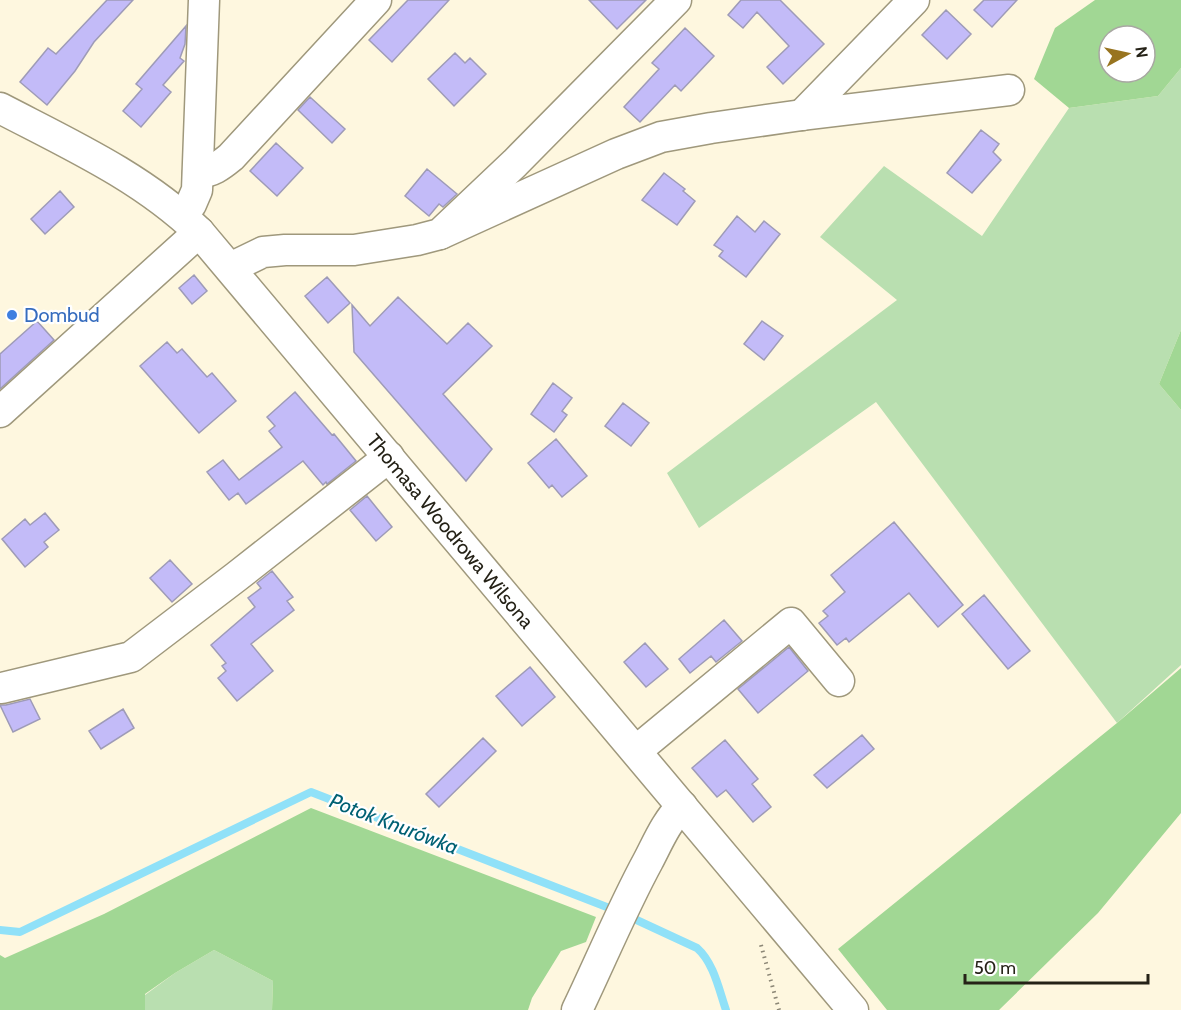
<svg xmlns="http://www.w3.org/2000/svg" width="1181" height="1010" font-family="Cabin,sans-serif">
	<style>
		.green { fill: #b9dfb0 }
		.forest { fill: #a1d794; fill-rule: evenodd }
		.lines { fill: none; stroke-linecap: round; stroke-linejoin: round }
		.stream { stroke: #90e1f8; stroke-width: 8 }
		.building { fill: #c3bbf8; stroke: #9e9bb7; stroke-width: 1.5 }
		.minor-casing { stroke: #9f987c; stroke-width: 33 }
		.path { stroke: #8c8776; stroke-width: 4; stroke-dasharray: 1.5 4.5; stroke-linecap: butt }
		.minor { stroke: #fff; stroke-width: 30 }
		.shop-dot { fill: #3f7fe0; stroke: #fff; stroke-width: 2 }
		.labels { text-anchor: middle; stroke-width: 4.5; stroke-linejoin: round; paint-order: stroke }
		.shop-label { font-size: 20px; fill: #366cbe; stroke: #fff; text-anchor: start }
		.street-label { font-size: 20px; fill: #252217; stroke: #fff }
		.water-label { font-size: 21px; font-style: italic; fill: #006174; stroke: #fff }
	</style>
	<rect width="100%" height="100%" fill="#fef7df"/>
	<!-- green -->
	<path class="green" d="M1181,68v262l-22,54 22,26v255l-64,58 -241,-321 -177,126 -32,-55 230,-173 -77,-63 64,-71 98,70 87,-128 89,-12z
		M214,950l59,31 -1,29h-127v-15l30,-22z"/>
	<!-- forest -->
	<path class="forest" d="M1095,0h86v68l-23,28 -89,12 -35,-29 21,-51zM1109,36h36v36h-36z
		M1181,330v80l-22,-26z
		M1181,668v145l-83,100 -99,97h-112l-49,-61 279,-226z
		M311,808l285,109 -10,25 -25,9 -29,47 -4,12h-256l1,-29 -59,-31 -39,23 -30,21v16h-145v-55l5,3 99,-44z"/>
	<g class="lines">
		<!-- stream -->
		<path class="stream" d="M628,916l69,32c17,15 22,42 29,62
			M0,930l20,2 291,-140 306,119"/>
	</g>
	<!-- building -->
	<path class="building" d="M107,0h26l-39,42 -19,29 -28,34 -27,-23 28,-34 8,6z
		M408,0h41l-57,62 -23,-22z
		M589,0h57l-29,29z
		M741,0h39l44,44 -41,40 -16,-17 22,-21 -32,-34 -14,16 -15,-13z
		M984,0h33l-25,27 -18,-17z
		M946,10l25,24 -24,25 -25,-24z
		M186,26l-1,18 -5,14 4,3 -21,24 8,7 -30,35 -18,-16 19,-22 -6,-5z
		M685,28l29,28 -33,35 -6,-6 -35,37 -16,-15 35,-38 -7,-6z
		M455,53l10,10 5,-5 16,16 -32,32 -26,-27z
		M310,97l35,32 -13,14 -34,-33z
		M981,130l18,14 -6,8 8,8 -29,33 -25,-20z
		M276,143l27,25 -26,28 -27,-25z
		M427,169l30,25 -14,13 -4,-3 -10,12 -24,-20z
		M664,173l21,16 -2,2 12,10 -18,24 -35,-25z
		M60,191l14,16 -29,27 -14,-15z
		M737,216l18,16 9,-11 16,13 -34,43 -27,-21 4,-5 -9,-6z
		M194,275l13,16 -15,13 -13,-16z
		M327,277l23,26 -22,20 -23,-27z
		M398,297l49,47 21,-21 24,23 -49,48 49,55 -26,32 -112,-129 -2,-47 18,21z
		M37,321l17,19 -54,49v-35z
		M762,321l21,15 -19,24 -20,-16z
		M167,342l10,11 5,-4 25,28 5,-4 24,28 -37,32 -59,-67z
		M553,383l19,15 -10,13 5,4 -13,17 -23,-18z
		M295,392l37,43 2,-1 22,27 -29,23 -1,-2 -3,3 -20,-24 -57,43 -8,-11 -9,7 -22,-28 16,-12 16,20 43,-33 -13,-16 6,-5 -8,-9z
		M623,403l26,20 -18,23 -26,-20z
		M556,439l31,37 -25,21 -10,-12 -3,3 -21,-25z
		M367,496l25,31 -16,14 -26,-31z
		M45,513l14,17 -15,12 4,5 -23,20 -23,-28 23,-20 5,6z
		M894,522l69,83 -25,22 -29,-34 -60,49 -3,-4 -9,7 -18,-22 9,-7 -5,-5 22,-19 -14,-17z
		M170,560l22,24 -20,18 -22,-24z
		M272,571l21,26 -6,4 7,9 -43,34 22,27 -36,30 -19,-23 8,-7 -4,-5 4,-3 -15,-18 44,-38 -7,-9 13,-10 -4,-5z
		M984,595l46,56 -22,18 -46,-55z
		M724,620l18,21 -26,21 -5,-6 -21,17 -11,-14z
		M645,643l23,26 -22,18 -22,-25z
		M789,647l19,24 -50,42 -20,-24z
		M530,667l25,30 -33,29 -26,-30z
		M30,699l10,20 -27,13 -13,-27h6z
		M123,709l11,19 -33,21 -12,-18z
		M862,735l12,14 -47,39 -13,-13z
		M483,738l13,13 -57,56 -13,-13z
		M725,740l33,39 -6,5 19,23 -18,15 -27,-32 -9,7 -25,-29z"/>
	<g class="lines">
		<!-- minor casing -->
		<g class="minor-casing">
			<g id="minor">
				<path id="s1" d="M0,108c69,36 142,69 199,124l654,778"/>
				<path d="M802,115l112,-115"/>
				<path d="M198,173c14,-1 22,-7 33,-16l145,-157"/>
				<path d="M183,216l8,-12 6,-14 7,-190"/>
				<path d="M440,234l176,-80 45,-17 50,-9 91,-13 207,-25"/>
				<path d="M230,268l33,-16 22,-2h69l63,-10 23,-6 75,-71 161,-163"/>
				<path d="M0,412l199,-180"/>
				<path d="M2,688l129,-31 105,-80 153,-120"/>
				<path d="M636,751l155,-128 48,58"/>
				<path d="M577,1010c24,-50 45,-101 71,-149 10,-19 18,-39 34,-55"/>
			</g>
		</g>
		<!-- path -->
		<path class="path" d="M761,945l18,65"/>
		<!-- minor -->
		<use href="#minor" class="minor"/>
	</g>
	<!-- markers -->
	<circle class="shop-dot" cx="12" cy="315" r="6"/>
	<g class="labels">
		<!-- shop labels -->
		<g class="shop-label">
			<text x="24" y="322">Dombud</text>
		</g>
		<!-- street labels -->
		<g class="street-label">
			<text dy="7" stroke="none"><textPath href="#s1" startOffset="626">Thomasa Woodrowa Wilsona</textPath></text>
		</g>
		<!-- water labels -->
		<g class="water-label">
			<text transform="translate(394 824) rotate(21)" y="7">Potok Knurówka</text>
		</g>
	</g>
	<!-- north arrow -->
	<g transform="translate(1127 54) rotate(82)"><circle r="28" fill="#ffffff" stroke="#a8a7a2" stroke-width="1.5"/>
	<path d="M0-4.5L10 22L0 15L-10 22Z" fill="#98741f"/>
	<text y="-9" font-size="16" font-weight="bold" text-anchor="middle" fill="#252217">N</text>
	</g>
	<!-- scale -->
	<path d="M965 974v9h183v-9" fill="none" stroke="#252217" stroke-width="3"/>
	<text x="974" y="974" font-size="18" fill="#252217" stroke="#ffffff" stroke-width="4.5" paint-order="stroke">50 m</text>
</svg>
